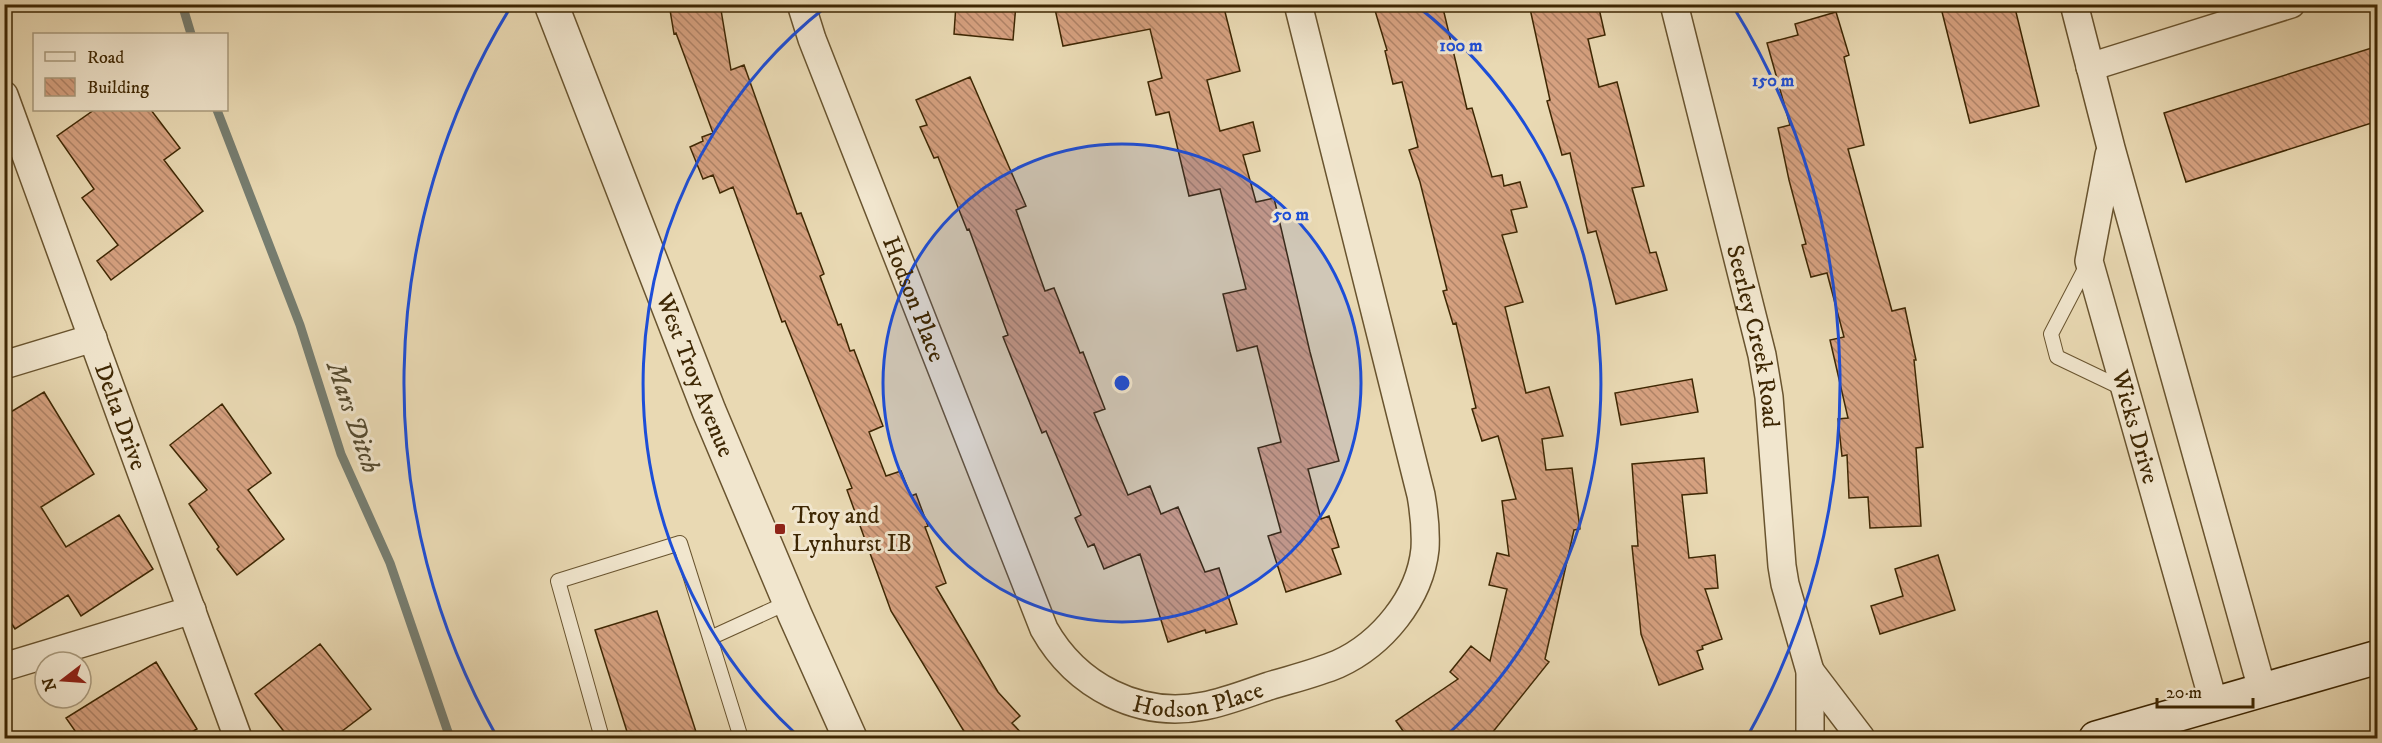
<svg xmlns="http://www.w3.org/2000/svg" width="2382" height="743" font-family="'IM FELL DW Pica',serif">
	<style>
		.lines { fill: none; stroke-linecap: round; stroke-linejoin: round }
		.stream { stroke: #767d70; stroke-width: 9 }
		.building { fill: url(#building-back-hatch); stroke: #3e2703; stroke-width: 1.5 }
		.service-casing { stroke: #69542f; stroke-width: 16 }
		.minor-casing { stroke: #69542f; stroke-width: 30 }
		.tertiary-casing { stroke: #69542f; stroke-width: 36 }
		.secondary-casing { stroke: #3e2703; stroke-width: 36 }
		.service { stroke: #f1e6ce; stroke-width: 14 }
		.minor { stroke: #f1e6ce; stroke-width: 27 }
		.tertiary { stroke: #f1e6ce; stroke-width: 33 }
		.secondary { stroke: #f1e6ce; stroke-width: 33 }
		.ring { fill: none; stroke: #1d4ed8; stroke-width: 3 }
		.poi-dot { fill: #8f2418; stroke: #f1e6ce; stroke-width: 2 }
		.labels { text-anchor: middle; stroke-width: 6; stroke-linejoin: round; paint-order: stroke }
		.street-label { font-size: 24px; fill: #3e2703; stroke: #f1e6ce }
		.poi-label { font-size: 24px; fill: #3e2703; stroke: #f1e6ce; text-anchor: start }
		.water-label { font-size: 26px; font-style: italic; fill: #564b30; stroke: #f1e6ce }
		.centre { fill: #1d4ed8; stroke: #f1e6ce; stroke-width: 3 }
		.ring-label { font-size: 18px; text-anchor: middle; font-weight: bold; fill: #1d4ed8; stroke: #f1e6ce; stroke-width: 6; stroke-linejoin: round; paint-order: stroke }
	</style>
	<defs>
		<pattern id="building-back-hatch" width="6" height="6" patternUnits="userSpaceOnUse" patternTransform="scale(1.5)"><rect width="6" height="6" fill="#d6a180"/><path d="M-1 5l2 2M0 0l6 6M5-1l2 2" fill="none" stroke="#af8367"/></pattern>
	</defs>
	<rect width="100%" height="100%" fill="#e9d9b3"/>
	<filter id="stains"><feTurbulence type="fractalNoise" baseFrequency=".00333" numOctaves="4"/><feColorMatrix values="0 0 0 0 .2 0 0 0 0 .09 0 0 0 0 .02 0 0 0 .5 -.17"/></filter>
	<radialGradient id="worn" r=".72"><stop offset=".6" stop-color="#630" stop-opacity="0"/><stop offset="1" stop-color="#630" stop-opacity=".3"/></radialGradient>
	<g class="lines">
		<!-- stream -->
		<path class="stream" d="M182,4l9,30
			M217,110l83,215 41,129 49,109 60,175"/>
	</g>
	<!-- building -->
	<path class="building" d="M669,4h51l11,66 13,-5 53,149 4,-1 23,61 -4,2 18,49 3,-1 9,27 4,-1 29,76 -14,6 17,44 15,-5 10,25 5,-2 12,32 -3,1 21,56 -10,4 62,105 22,24 -8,7 14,15h-58l-77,-127 -44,-121 5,-2 -67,-167 -3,1 -49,-135 -13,6 -7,-18 -10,4 -13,-32 13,-6 -1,-4 11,-4 -37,-100 -2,1z
		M956,4h60l-3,36 -59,-6z
		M1054,4h169l17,67 -33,9 13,51 33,-9 7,29 -17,4 13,47 18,-4 36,154 29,109 -31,8 13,50 8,-3 10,31 -7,2 9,25 -55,18 -18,-56 13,-4 -23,-84 23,-6 -24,-96 -20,5 -14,-57 23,-5 -26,-100 -31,7 -20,-84 -13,3 -8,-33 14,-4 -12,-49 -87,17z
		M1373,4h69l25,105 5,-1 20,69 10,-2 2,11 16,-4 7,25 -16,3 6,22 -15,3 21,67 -18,5 21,86 23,-6 14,49 -21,3 4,31 26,-2 8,61 -6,1 -29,129 4,3 -61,76h-80l-12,-17 62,-42 -8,-7 21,-26 19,15 17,-72 -18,-4 8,-32 12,3 -7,-55 14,-2 -18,-63 -16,5 -10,-32 4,-1 -20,-85 -3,1 -10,-33 4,-1 -27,-108 -11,-32 9,-3 -16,-65 -9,2 -8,-33 2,-1z
		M1529,4h69l7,31 -17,4 11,48 18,-5 27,104 -12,2 18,65 6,-1 11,38 -51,14 -20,-73 -8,2 -18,-80 -8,2 -15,-54 3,-1z
		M1940,4h74l25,102 -69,17z
		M1836,12l13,43 -5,2 20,88 -16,4 44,162 13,-3 11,52h-2l9,87 -7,1 5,78 -51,2 -2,-31 -19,1 -2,-43 -5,1 -4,-37 10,-1 -18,-78 14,-3 -17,-64 -16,4 -9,-32 4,-1 -17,-64 -11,-52 12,-3 -23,-82 31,-8 -3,-11z
		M2378,46v75l-192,61 -22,-69z
		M970,77l56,129 -10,4 29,81 9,-3 26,65 3,-1 22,57 -11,4 34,82 22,-9 11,28 17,-7 27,65 14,-4 18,56 -31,9 -1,-3 -37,12 -28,-88 -36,15 -10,-25 -6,3 -13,-29 6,-3 -35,-84 -4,2 -39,-96 5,-2 -39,-106 -2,1 -29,-73 -4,1 -14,-31 7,-2 -11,-25z
		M94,110h57l29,38 -16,12 39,51 -92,69 -14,-19 21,-16 -36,-47 12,-9 -37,-53z
		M1692,379l6,33 -77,13 -6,-32z
		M44,392l50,82 -53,33 25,40 53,-32 34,54 -72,47 -13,-21 -53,34 -11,-17v-196z
		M222,404l49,69 -23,17 36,49 -47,36 -20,-26 2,-2 -30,-43 18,-14 -37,-45z
		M1704,458l3,35 -25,2 7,63 26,-3 3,33 -13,1 17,50 -20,7 1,3 -6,2 6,18 -44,16 -18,-51 -9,-88h6l-6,-82z
		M1938,555l17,55 -75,24 -9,-28 32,-10 -8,-27z
		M657,611l41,127h-69l-34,-108z
		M320,644l51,65 -38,29h-44l-34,-44z
		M156,662l41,67 -16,9h-101l-14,-20z"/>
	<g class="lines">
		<!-- service casing -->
		<g class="service-casing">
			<path id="service" d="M2088,263l-37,71 6,23 67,32
				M602,738l-44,-157 122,-38 30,95
				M741,738l-31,-100 79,-36"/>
		</g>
		<!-- minor casing -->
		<g class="minor-casing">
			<g id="minor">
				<path id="s1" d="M801,4l11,35 232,590c32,57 95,90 160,77 22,-4 44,-13 65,-20 23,-7 48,-13 69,-22 44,-20 82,-66 87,-115 1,-18 -1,-37 -4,-54l-123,-491"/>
				<path id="s2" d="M1674,4l88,351 7,42 13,169 3,18 25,87v67"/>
				<path d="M2074,4l37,144 151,541"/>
				<path d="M2090,67l201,-63"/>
				<path id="s3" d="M4,95l234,643"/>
				<path id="s4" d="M2109,155l-20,106 125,443"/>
				<path d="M4,365l89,-27"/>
				<path d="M4,667l188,-57"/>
				<path d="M1810,671l51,67"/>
			</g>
		</g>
		<!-- tertiary casing -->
		<g class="tertiary-casing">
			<g id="tertiary">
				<path id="s5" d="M551,4l158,407 86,204 55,123"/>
			</g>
		</g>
		<!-- secondary casing -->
		<g class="secondary-casing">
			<path id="secondary" d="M2096,738l282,-81"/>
		</g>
		<!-- service -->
		<use href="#service" class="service"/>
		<!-- minor -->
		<use href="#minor" class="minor"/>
		<!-- tertiary -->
		<use href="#tertiary" class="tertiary"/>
		<!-- secondary -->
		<use href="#secondary" class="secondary"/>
	</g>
	<!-- distance rings -->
	<circle cx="1122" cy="383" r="239" fill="#1d4ed8" fill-opacity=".12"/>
	<g class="ring">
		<circle cx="1122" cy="383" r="239"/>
		<path d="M798 736A479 479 0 0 1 827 6M1417 6A479 479 0 0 1 1446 736"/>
		<path d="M497 737A718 718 0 0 1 510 8M1734 8A718 718 0 0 1 1747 737"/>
	</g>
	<!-- markers -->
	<rect class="poi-dot" x="774" y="523" width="12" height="12" rx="3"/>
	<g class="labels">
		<!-- street labels -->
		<g class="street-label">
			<text dy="8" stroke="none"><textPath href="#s1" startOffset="316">Hodson Place</textPath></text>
			<text dy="8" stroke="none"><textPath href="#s2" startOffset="342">Seerley Creek Road</textPath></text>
			<text dy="8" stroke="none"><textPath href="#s5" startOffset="398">West Troy Avenue</textPath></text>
			<text dy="8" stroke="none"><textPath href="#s3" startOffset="342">Delta Drive</textPath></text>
			<text dy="8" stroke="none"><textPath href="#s4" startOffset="280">Wicks Drive</textPath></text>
			<text dy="8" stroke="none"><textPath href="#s1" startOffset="855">Hodson Place</textPath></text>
		</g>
		<!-- poi labels -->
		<g class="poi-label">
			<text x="792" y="523">Troy and<tspan x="792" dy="28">Lynhurst IB</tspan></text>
		</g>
		<!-- water labels -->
		<g class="water-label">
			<text transform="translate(354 417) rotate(71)" y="9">Mars Ditch</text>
		</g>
	</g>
	<circle cx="1122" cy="383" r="9" class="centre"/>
	<g class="ring-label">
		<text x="1461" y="51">100 m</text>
		<text x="1773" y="86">150 m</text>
		<text x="1291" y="220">50 m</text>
	</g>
	<!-- margin -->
	<rect width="2382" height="743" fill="none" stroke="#e9d9b3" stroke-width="24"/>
	<rect x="6" y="6" width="2370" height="731" fill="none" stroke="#3e2703" stroke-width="3"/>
	<rect x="12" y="12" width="2358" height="719" fill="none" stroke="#3e2703" stroke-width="1.5"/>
	<!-- legend -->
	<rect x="33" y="33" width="195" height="78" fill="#f1e6ce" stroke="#a99a7d" stroke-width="1.5"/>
	<rect x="45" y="52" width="30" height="9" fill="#f1e6ce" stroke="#a99a7d" stroke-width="1.5"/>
	<text x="87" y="63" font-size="18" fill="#3e2703">Road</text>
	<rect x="45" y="78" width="30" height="18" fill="url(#building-back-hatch)" stroke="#a99a7d" stroke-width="1.5"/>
	<text x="87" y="93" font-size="18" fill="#3e2703">Building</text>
	<!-- north arrow -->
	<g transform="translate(63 680) rotate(253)"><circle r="28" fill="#f1e6ce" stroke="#a99a7d" stroke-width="1.5"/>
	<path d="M0-4.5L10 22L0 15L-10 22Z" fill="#8f2418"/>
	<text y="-9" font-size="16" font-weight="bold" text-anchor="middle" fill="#3e2703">N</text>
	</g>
	<!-- scale -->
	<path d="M2157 698v9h96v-9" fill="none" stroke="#3e2703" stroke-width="3"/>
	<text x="2166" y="698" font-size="18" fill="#3e2703" stroke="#f1e6ce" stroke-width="4.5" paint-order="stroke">20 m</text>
	<rect width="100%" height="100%" filter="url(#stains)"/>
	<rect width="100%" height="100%" fill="url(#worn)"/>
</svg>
